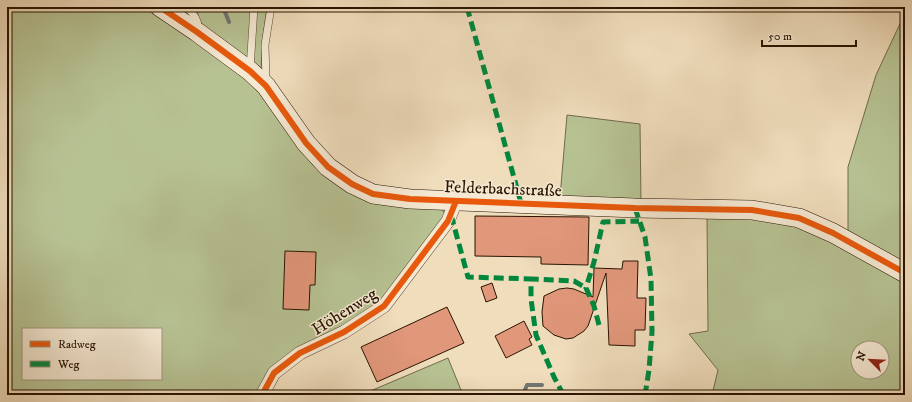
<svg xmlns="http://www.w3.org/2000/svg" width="912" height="402" font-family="'IM FELL DW Pica',serif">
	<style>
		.green { fill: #b7c293; stroke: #706b4a; fill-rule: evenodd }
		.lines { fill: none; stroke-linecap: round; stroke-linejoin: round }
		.stream { stroke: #707771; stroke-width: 4 }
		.building { fill: #e1977a; stroke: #291401 }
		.lane-casing { stroke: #5b4630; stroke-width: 8 }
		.street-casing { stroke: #5b4630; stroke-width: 14 }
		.secondary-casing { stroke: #291401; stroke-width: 20 }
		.lane { stroke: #f5e9d3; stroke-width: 7 }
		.street { stroke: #f5e9d3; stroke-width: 13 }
		.secondary { stroke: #f5e9d3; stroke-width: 19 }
		.quiet { stroke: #00873e; stroke-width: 5; stroke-dasharray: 10 5; stroke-linecap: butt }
		.cycleway-casing { stroke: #f5e9d3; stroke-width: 8 }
		.cycleway { stroke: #e8590c; stroke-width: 6 }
		.labels { text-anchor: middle; stroke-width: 3; stroke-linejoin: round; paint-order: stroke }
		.street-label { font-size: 17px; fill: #291401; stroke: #f5e9d3 }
	</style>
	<rect width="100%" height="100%" fill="#f0ddbc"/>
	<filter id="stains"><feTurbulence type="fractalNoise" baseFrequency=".005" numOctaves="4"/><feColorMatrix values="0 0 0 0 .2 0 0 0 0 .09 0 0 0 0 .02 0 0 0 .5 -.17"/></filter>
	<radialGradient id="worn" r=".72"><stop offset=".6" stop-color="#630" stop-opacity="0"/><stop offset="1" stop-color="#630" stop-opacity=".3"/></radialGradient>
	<!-- green -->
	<path class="green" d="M7,7h143l33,22 75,56 80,99 102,22 5,8 -13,20 -53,69 -19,14 -65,34 -36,44h-252zM23,329h138v50h-138z
		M197,7h70l-5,37 -1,27 -62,-47z
		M905,13v382h-193l6,-25 -29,-36 19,-3 -1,-115 48,-1 93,21v-69l28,-92zM858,348h24v24h-24z
		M567,115l73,9 1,78 -81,-5z
		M448,358l15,37h-102z"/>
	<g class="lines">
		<!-- stream -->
		<path class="stream" d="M223,7l6,15
			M523,395l4,-10h15"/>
	</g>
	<!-- building -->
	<path class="building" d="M475,216l114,1 -1,48 -47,-1v-7l-66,-1z
		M285,251l31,1 -1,33h-5l-1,25 -26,-1z
		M623,261h15l-1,37h9l-1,32h-10v16l-26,-1 -3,-72 -18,53 -4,5 -11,7 -7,1 -12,-4 -11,-9 -1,-14 2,-16 15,-7 8,-1 7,1 19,8 1,-29 28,1z
		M492,283l5,15 -11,4 -5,-15z
		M447,307l17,36 -87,39 -16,-35z
		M524,321l8,16 -3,2 3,6 -26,13 -11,-22z"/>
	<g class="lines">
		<!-- lane casing -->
		<g class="lane-casing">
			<path id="lane" d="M187,7c6,7 12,13 11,22
				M250,69l4,-62
				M266,80l-1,-35 6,-38"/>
		</g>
		<!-- street casing -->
		<g class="street-casing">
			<path id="street" d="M262,395l12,-22 26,-20 44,-21 40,-26 64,-85 8,-20"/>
		</g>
		<!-- secondary casing -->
		<g class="secondary-casing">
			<path id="secondary" d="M160,7l37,25 53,39 16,15 40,57 22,24 24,17 21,10 37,5 225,9 117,2 47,8 34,15 72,40"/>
		</g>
		<!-- lane -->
		<use href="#lane" class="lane"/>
		<!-- street -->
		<use href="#street" class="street"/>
		<!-- secondary -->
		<use href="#secondary" class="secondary"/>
		<!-- quiet -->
		<path class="quiet" d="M467,7l54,196
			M635,208l10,29 6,42 1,53 -3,38 -4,25
			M451,215l17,62 63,2
			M599,325l-5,-19 -8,-18 8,-26 9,-40 36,-1
			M563,395v-1l-9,-17 -18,-42 -5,-36v-20l43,2 12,7"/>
		<!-- cycleway casing -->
		<g class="cycleway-casing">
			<path id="cycleway" d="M160,7l37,25 53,39 16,15 40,57 22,24 24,17 21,10 37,5 225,9 117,2 47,8 34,15 72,40
				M262,395l12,-22 26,-20 44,-21 40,-26 64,-85 8,-20"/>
		</g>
		<!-- cycleway -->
		<use href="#cycleway" class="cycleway"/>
	</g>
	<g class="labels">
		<!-- street labels -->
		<g class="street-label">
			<text transform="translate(503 188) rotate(2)" y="6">Felderbachstraße</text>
			<text transform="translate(344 311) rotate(-32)" y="6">Höhenweg</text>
		</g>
	</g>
	<!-- margin -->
	<rect width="912" height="402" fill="none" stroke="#f0ddbc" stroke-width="24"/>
	<rect x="8" y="8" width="896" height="386" fill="none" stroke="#291401" stroke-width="2"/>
	<rect x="12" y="12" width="888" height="378" fill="none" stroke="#291401"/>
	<!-- legend -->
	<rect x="22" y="328" width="140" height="52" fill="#f5e9d3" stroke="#a3947f"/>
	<rect x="30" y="341" width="20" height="6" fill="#e8590c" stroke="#a3947f"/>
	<text x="58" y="348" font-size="12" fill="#291401">Radweg</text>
	<rect x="30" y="361" width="20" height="6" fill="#00873e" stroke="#a3947f"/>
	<text x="58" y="368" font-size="12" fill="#291401">Weg</text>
	<!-- north arrow -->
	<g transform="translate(870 360) rotate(294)"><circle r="19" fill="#f5e9d3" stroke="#a3947f"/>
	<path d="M0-3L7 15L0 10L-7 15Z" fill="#8f2418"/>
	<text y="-6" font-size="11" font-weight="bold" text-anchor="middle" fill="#291401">N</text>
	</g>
	<!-- scale -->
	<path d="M762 40v6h94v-6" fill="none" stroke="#291401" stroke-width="2"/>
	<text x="768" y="40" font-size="12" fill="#291401" stroke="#f5e9d3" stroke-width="3" paint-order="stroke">50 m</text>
	<rect width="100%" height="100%" filter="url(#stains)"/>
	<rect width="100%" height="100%" fill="url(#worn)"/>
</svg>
